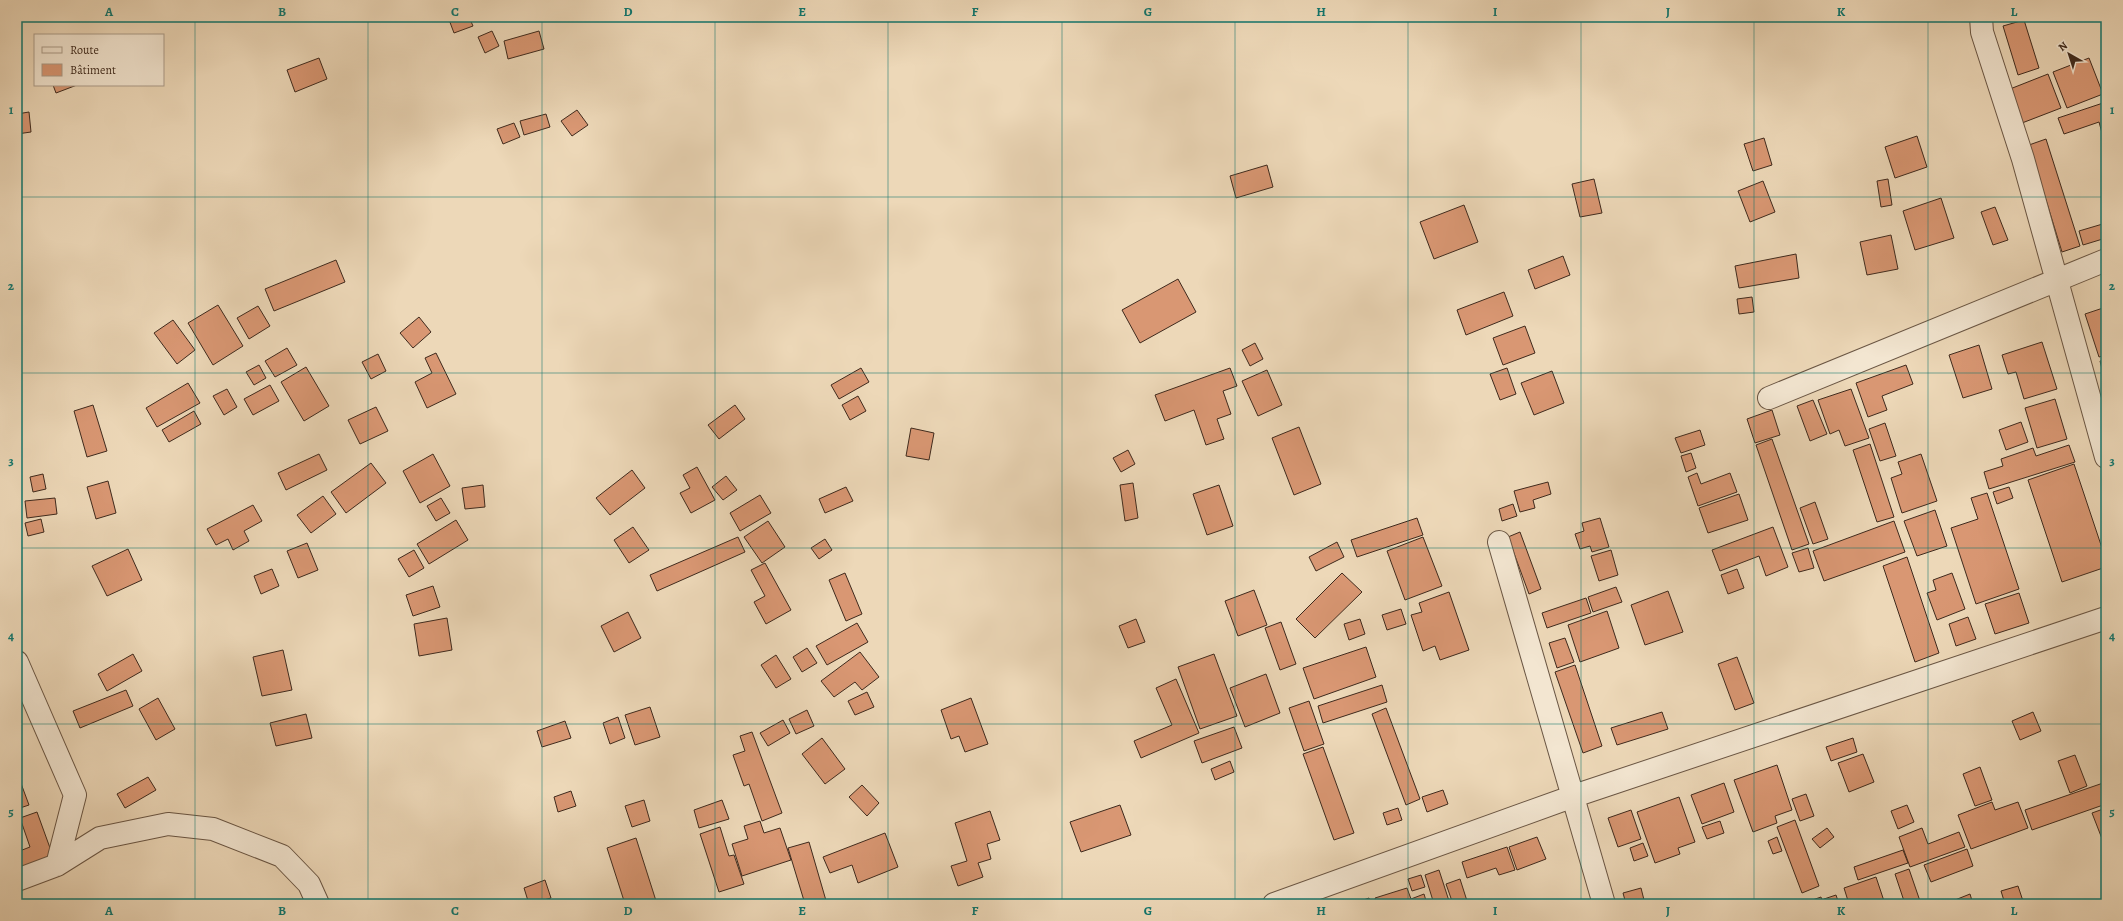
<svg xmlns="http://www.w3.org/2000/svg" width="2123" height="921" font-family="Alegreya,serif">
	<style>
		.building { fill: #d99773; stroke: #3f2a1d }
		.lines { fill: none; stroke-linecap: round; stroke-linejoin: round }
		.minor-casing { stroke: #6a5644; stroke-width: 24 }
		.minor { stroke: #f3e6d1; stroke-width: 22 }
		.grid { fill: none; stroke: #0f766e; stroke-width: 1; stroke-opacity: 0.55 }
		.neatline { fill: none; stroke: #0f766e; stroke-width: 1.5 }
		.grid-label { font-size: 13px; text-anchor: middle; font-weight: bold; fill: #0f766e }
	</style>
	<rect width="100%" height="100%" fill="#edd8b8"/>
	<filter id="stains"><feTurbulence type="fractalNoise" baseFrequency=".005" numOctaves="4"/><feColorMatrix values="0 0 0 0 .2 0 0 0 0 .09 0 0 0 0 .02 0 0 0 .5 -.17"/></filter>
	<radialGradient id="worn" r=".72"><stop offset=".6" stop-color="#630" stop-opacity="0"/><stop offset="1" stop-color="#630" stop-opacity=".3"/></radialGradient>
	<!-- building -->
	<path class="building" d="M448,17h21l4,9 -19,7z
		M2024,20l15,48 -21,7 -15,-49z
		M492,31l7,15 -14,7 -7,-16z
		M539,31l5,18 -36,10 -4,-18z
		M319,58l8,21 -32,13 -8,-22z
		M2089,58l14,36 -36,14 -14,-36z
		M2048,74l13,34 -39,15 -12,-34z
		M53,85h24l-21,8z
		M2106,102v30l-4,1 -3,-11 -35,12 -6,-16z
		M577,110l11,15 -16,11 -11,-15z
		M29,112l2,20 -14,2v-20z
		M546,114l4,13 -26,8 -4,-14z
		M514,123l6,14 -17,7 -6,-15z
		M1917,136l10,31 -32,11 -10,-31z
		M1764,138l8,27 -19,6 -9,-27z
		M2046,139l34,107 -18,6 -33,-107z
		M1267,165l6,22 -37,11 -6,-22z
		M1594,179l8,34 -22,4 -8,-33z
		M1888,179l4,26 -11,2 -4,-26z
		M1763,181l12,31 -25,10 -12,-31z
		M1941,198l13,40 -39,12 -12,-39z
		M1464,205l14,37 -44,17 -14,-37z
		M1995,207l13,33 -15,5 -12,-33z
		M2106,223v15l-23,7 -4,-14z
		M1891,235l7,34 -31,6 -7,-33z
		M1796,254l3,24 -60,10 -4,-22z
		M1563,256l7,19 -35,14 -7,-19z
		M336,260l9,22 -71,29 -9,-22z
		M1178,279l18,33 -56,31 -18,-33z
		M1504,292l9,24 -47,19 -9,-25z
		M1752,297l2,15 -15,2 -2,-15z
		M218,305l25,41 -30,19 -25,-42z
		M258,306l12,20 -21,13 -12,-21z
		M2106,307v48l-7,2 -14,-43z
		M419,317l12,15 -18,16 -13,-15z
		M173,320l22,30 -18,14 -23,-31z
		M1525,326l10,27 -32,12 -10,-27z
		M2042,342l15,47 -33,10 -8,-27 -8,2 -6,-19z
		M1255,343l8,16 -13,7 -8,-16z
		M1979,345l13,44 -29,9 -14,-43z
		M287,348l10,17 -22,12 -10,-16z
		M436,353l20,41 -29,14 -12,-26 17,-9 -7,-15z
		M378,354l8,17 -15,8 -9,-17z
		M2106,360v12l-3,1 -3,-12z
		M259,365l7,13 -12,7 -8,-13z
		M1906,365l7,19 -31,12 5,14 -19,7 -12,-34z
		M306,367l23,39 -25,15 -23,-39z
		M861,368l8,14 -30,17 -8,-14z
		M1230,368l7,18 -14,5 8,23 -14,5 7,20 -18,6 -12,-35 -29,11 -10,-26z
		M1507,368l9,26 -16,6 -10,-26z
		M1267,370l15,35 -24,11 -16,-35z
		M1552,371l12,32 -30,12 -13,-32z
		M188,383l12,20 -43,24 -11,-19z
		M270,385l9,16 -26,14 -9,-16z
		M227,389l10,18 -13,8 -11,-19z
		M1851,389l18,49 -24,8 -6,-16 -9,4 -12,-34z
		M858,396l8,15 -16,9 -8,-15z
		M2055,399l12,40 -30,9 -12,-40z
		M1813,400l14,34 -17,7 -13,-35z
		M93,405l14,46 -20,6 -13,-46z
		M735,405l10,14 -26,20 -11,-14z
		M376,407l12,24 -28,13 -12,-24z
		M1772,410l8,25 -25,8 -8,-24z
		M194,411l7,13 -32,18 -7,-12z
		M2021,422l7,20 -22,8 -7,-20z
		M1885,423l11,33 -16,5 -11,-32z
		M1299,427l22,57 -27,11 -22,-57z
		M911,428l23,5 -5,27 -23,-4z
		M1700,430l5,15 -24,8 -6,-15z
		M1772,439l37,105 -17,6 -36,-105z
		M1870,444l24,73 -17,5 -24,-72z
		M2069,445l6,17 -86,27 -5,-17 19,-6 -2,-7 32,-11 3,8z
		M1128,450l7,14 -14,8 -8,-14z
		M1691,453l5,15 -10,4 -5,-16z
		M319,454l8,16 -41,20 -8,-17z
		M433,454l17,32 -30,17 -17,-32z
		M1921,454l16,47 -35,12 -11,-35 11,-4 -4,-12z
		M371,463l15,20 -40,30 -15,-21z
		M2074,464l32,96v7l-44,15 -34,-102z
		M697,467l18,33 -24,13 -11,-20 10,-5 -7,-13z
		M632,470l13,18 -35,27 -14,-17z
		M1697,473l4,11 29,-11 7,19 -39,14 -10,-29z
		M43,474l3,15 -13,3 -3,-15z
		M726,476l11,14 -14,10 -11,-13z
		M108,481l8,32 -20,6 -9,-32z
		M1548,482l3,12 -18,6 2,8 -15,4 -6,-21z
		M1133,483l5,35 -13,3 -5,-36z
		M483,485l2,22 -20,2 -3,-21z
		M1219,485l14,41 -26,9 -14,-41z
		M846,487l7,14 -28,12 -6,-14z
		M2009,487l4,11 -16,6 -4,-12z
		M1987,493l32,96 -43,15 -25,-76 27,-9 -7,-21z
		M1739,494l9,26 -40,13 -9,-25z
		M760,495l11,18 -31,18 -10,-18z
		M323,496l13,18 -25,19 -14,-18z
		M55,498l2,16 -30,4 -2,-17z
		M441,498l9,15 -14,8 -9,-15z
		M1815,502l13,37 -15,5 -13,-36z
		M1513,504l4,12 -15,5 -3,-12z
		M253,505l9,16 -18,10 5,10 -16,9 -5,-11 -12,6 -9,-16z
		M1935,510l12,36 -30,10 -13,-35z
		M1417,518l6,17 -66,22 -6,-17z
		M1600,518l9,29 -17,5 -2,-6 -10,3 -5,-15 9,-3 -2,-8z
		M41,519l3,13 -16,4 -3,-13z
		M456,520l12,20 -39,24 -12,-20z
		M768,521l17,26 -23,16 -18,-26z
		M1894,521l11,31 -81,29 -11,-30z
		M633,527l16,23 -20,13 -15,-23z
		M1773,527l15,40 -22,9 -7,-20 -39,15 -8,-21z
		M1520,532l21,57 -12,5 -21,-57z
		M738,537l7,15 -88,39 -7,-16z
		M1423,537l19,49 -37,14 -18,-49z
		M825,539l7,11 -13,9 -8,-11z
		M1337,542l7,15 -28,14 -7,-14z
		M307,543l11,27 -20,8 -11,-27z
		M1808,548l6,20 -15,4 -7,-19z
		M128,549l14,31 -35,16 -15,-30z
		M414,550l10,18 -15,9 -11,-18z
		M1611,550l7,25 -19,6 -8,-25z
		M1907,557l32,96 -24,9 -32,-96z
		M765,563l26,47 -25,14 -12,-22 11,-6 -14,-26z
		M272,569l7,17 -18,8 -7,-18z
		M1737,569l7,19 -16,6 -7,-19z
		M845,573l17,41 -16,7 -17,-41z
		M1342,573l20,19 -47,46 -19,-19z
		M1952,573l13,36 -28,11 -10,-27 9,-3 -3,-10z
		M433,586l7,21 -27,9 -7,-21z
		M1616,587l6,15 -29,10 -5,-15z
		M1254,590l13,35 -29,11 -13,-35z
		M1668,591l15,41 -38,13 -14,-40z
		M1449,592l20,58 -29,10 -5,-14 -12,5 -12,-36 11,-3 -3,-9z
		M2019,593l10,30 -34,11 -10,-30z
		M1586,598l5,15 -44,15 -5,-15z
		M1401,609l5,15 -19,6 -5,-15z
		M1607,611l12,37 -39,14 -12,-37z
		M628,612l13,26 -27,14 -13,-26z
		M1968,617l8,22 -20,7 -7,-22z
		M447,618l5,32 -33,6 -5,-32z
		M1136,619l9,23 -17,6 -9,-22z
		M1360,619l5,15 -16,6 -5,-16z
		M1281,622l15,42 -16,6 -15,-42z
		M857,623l11,19 -41,23 -11,-19z
		M1565,638l9,24 -17,6 -8,-25z
		M1366,647l10,30 -62,22 -11,-31z
		M807,648l10,15 -15,9 -9,-15z
		M283,650l9,40 -30,6 -9,-39z
		M860,652l19,25 -17,13 -7,-8 -21,15 -13,-16z
		M133,654l9,17 -35,20 -9,-17z
		M1214,654l23,62 -37,13 -22,-62z
		M776,655l15,24 -15,9 -15,-23z
		M1737,657l17,46 -19,7 -17,-46z
		M1575,665l27,81 -19,7 -28,-81z
		M1266,674l14,39 -35,14 -15,-39z
		M1176,679l23,54 -58,25 -7,-17 38,-16 -16,-37z
		M1382,685l5,17 -64,21 -5,-17z
		M126,690l7,16 -53,22 -7,-17z
		M867,692l7,15 -19,8 -7,-14z
		M158,698l17,31 -19,11 -17,-31z
		M971,698l17,46 -23,8 -6,-16 -8,3 -10,-29z
		M1309,701l15,43 -20,7 -15,-43z
		M650,707l10,30 -25,8 -10,-30z
		M1386,708l34,91 -14,6 -34,-91z
		M807,710l7,16 -18,8 -7,-15z
		M1662,712l6,17 -51,16 -6,-17z
		M2033,712l8,19 -21,9 -8,-19z
		M306,714l6,24 -36,8 -6,-23z
		M618,717l7,21 -15,6 -7,-21z
		M783,720l7,13 -22,13 -8,-13z
		M565,721l6,17 -29,9 -5,-16z
		M1234,727l8,21 -40,15 -8,-22z
		M752,732l30,81 -20,8 -13,-37 -5,2 -11,-31 12,-4 -5,-15z
		M822,738l23,31 -20,15 -23,-30z
		M1853,738l4,14 -26,9 -5,-14z
		M1323,747l31,86 -20,7 -31,-86z
		M1863,754l11,28 -25,10 -11,-29z
		M2075,755l12,31 -17,7 -12,-32z
		M1230,761l4,11 -19,8 -4,-11z
		M1777,765l15,45 -17,6 2,7 -24,9 -19,-52z
		M1980,767l12,33 -17,6 -12,-32z
		M148,777l8,13 -31,18 -8,-14z
		M17,778h2l10,27 -12,4z
		M2106,782v22l-74,26 -7,-20z
		M1724,783l10,29 -32,12 -11,-29z
		M862,785l17,18 -12,13 -18,-19z
		M1443,790l5,14 -21,8 -5,-15z
		M571,791l5,15 -18,6 -4,-15z
		M1806,794l8,22 -14,5 -8,-22z
		M1679,797l16,45 -17,6 2,6 -25,9 -18,-51z
		M644,800l6,21 -18,6 -7,-21z
		M722,800l7,19 -30,9 -5,-18z
		M1992,802l3,8 23,-8 10,26 -57,21 -13,-34z
		M1120,805l11,30 -50,17 -11,-30z
		M1907,805l7,17 -16,7 -7,-18z
		M1398,808l4,12 -15,5 -4,-12z
		M2106,808v41l-14,-36z
		M1631,810l10,29 -23,8 -10,-29z
		M990,811l10,29 -13,4 4,15 -13,4 5,14 -25,9 -7,-20 16,-5 -12,-38z
		M37,812l17,47 -33,12 -4,-10v-9l13,-5 -10,-29z
		M1795,820l24,66 -17,7 -25,-66z
		M760,821l4,12 16,-5 11,32 -49,16 -10,-32 16,-5 -4,-13z
		M1720,821l4,12 -17,6 -5,-12z
		M720,827l9,29 5,-1 10,29 -25,8 -19,-58z
		M1827,828l7,9 -14,11 -8,-9z
		M1922,828l6,16 31,-12 6,15 -55,20 -11,-30z
		M885,833l13,34 -40,16 -6,-18 -22,8 -7,-16z
		M1537,837l9,22 -29,11 -8,-23z
		M1777,837l5,14 -9,3 -5,-13z
		M636,838l21,66h-32l-18,-56z
		M809,842l18,62h-22l-17,-56z
		M1643,843l5,13 -14,5 -4,-13z
		M1507,847l8,23 -16,5 -3,-7 -29,10 -5,-16z
		M1967,849l6,17 -42,16 -7,-17z
		M1903,850l5,13 -50,17 -4,-13z
		M1909,869l12,35h-16l-10,-30z
		M1439,870l11,34h-16l-9,-29z
		M1421,875l4,12 -13,4 -4,-12z
		M1876,877l9,27h-36l-5,-16z
		M1460,879l8,25h-15l-7,-20z
		M545,880l6,18 -22,6 -5,-16z
		M2018,886l6,18h-19l-4,-13z
		M1407,888l4,11 13,-5 3,10h-50l-2,-6z
		M1641,888l4,16h-19l-3,-11z
		M1970,894l3,10h-17l-1,-4z
		M1836,895l3,9h-14l-1,-5z
		M1821,897l2,7h-22z
		M1369,898l2,6h-19z"/>
	<g class="lines">
		<!-- minor casing -->
		<g class="minor-casing">
			<path id="minor" d="M1981,17l1,15 41,127 83,298
				M1769,398l337,-138
				M1499,542l105,362
				M17,662l58,133 -18,70
				M17,880l40,-15 43,-27 68,-14 45,5 69,27 27,28 9,20
				M1274,904l300,-108 532,-178"/>
		</g>
		<!-- minor -->
		<use href="#minor" class="minor"/>
	</g>
	<!-- grid -->
	<path class="grid" d="M195,17v887M368,17v887M542,17v887M715,17v887M888,17v887M1062,17v887M1235,17v887M1408,17v887M1581,17v887M1754,17v887M1928,17v887M17,197h2089M17,373h2089M17,548h2089M17,724h2089"/>
	<!-- margin -->
	<rect width="2123" height="921" fill="none" stroke="#edd8b8" stroke-width="44"/>
	<!-- legend -->
	<rect x="34" y="34" width="130" height="52" fill="#f3e6d1" stroke="#ab9b89"/>
	<rect x="42" y="47" width="20" height="6" fill="#f3e6d1" stroke="#ab9b89"/>
	<text x="70" y="54" font-size="12" fill="#3f2a1d">Route</text>
	<rect x="42" y="64" width="20" height="12" fill="#d99773" stroke="#ab9b89"/>
	<text x="70" y="74" font-size="12" fill="#3f2a1d">Bâtiment</text>
	<!-- north arrow -->
	<g transform="translate(2069 54) rotate(321)" stroke="#f3e6d1" stroke-width="3" paint-order="stroke">
	<path d="M0-3L7 15L0 10L-7 15Z" fill="#3f2a1d"/>
	<text y="-6" font-size="11" font-weight="bold" text-anchor="middle" fill="#3f2a1d">N</text>
	</g>
	<rect x="22" y="22" width="2079" height="877" class="neatline"/>
	<g class="grid-label">
		<text x="109" y="16">A</text>
		<text x="282" y="16">B</text>
		<text x="455" y="16">C</text>
		<text x="628" y="16">D</text>
		<text x="802" y="16">E</text>
		<text x="975" y="16">F</text>
		<text x="1148" y="16">G</text>
		<text x="1321" y="16">H</text>
		<text x="1495" y="16">I</text>
		<text x="1668" y="16">J</text>
		<text x="1841" y="16">K</text>
		<text x="2014" y="16">L</text>
		<text x="11" y="114">1</text>
		<text x="2112" y="114">1</text>
		<text x="11" y="290">2</text>
		<text x="2112" y="290">2</text>
		<text x="11" y="465">3</text>
		<text x="2112" y="465">3</text>
		<text x="11" y="640">4</text>
		<text x="2112" y="640">4</text>
		<text x="11" y="816">5</text>
		<text x="2112" y="816">5</text>
		<text x="109" y="915">A</text>
		<text x="282" y="915">B</text>
		<text x="455" y="915">C</text>
		<text x="628" y="915">D</text>
		<text x="802" y="915">E</text>
		<text x="975" y="915">F</text>
		<text x="1148" y="915">G</text>
		<text x="1321" y="915">H</text>
		<text x="1495" y="915">I</text>
		<text x="1668" y="915">J</text>
		<text x="1841" y="915">K</text>
		<text x="2014" y="915">L</text>
	</g>
	<rect width="100%" height="100%" filter="url(#stains)"/>
	<rect width="100%" height="100%" fill="url(#worn)"/>
</svg>
